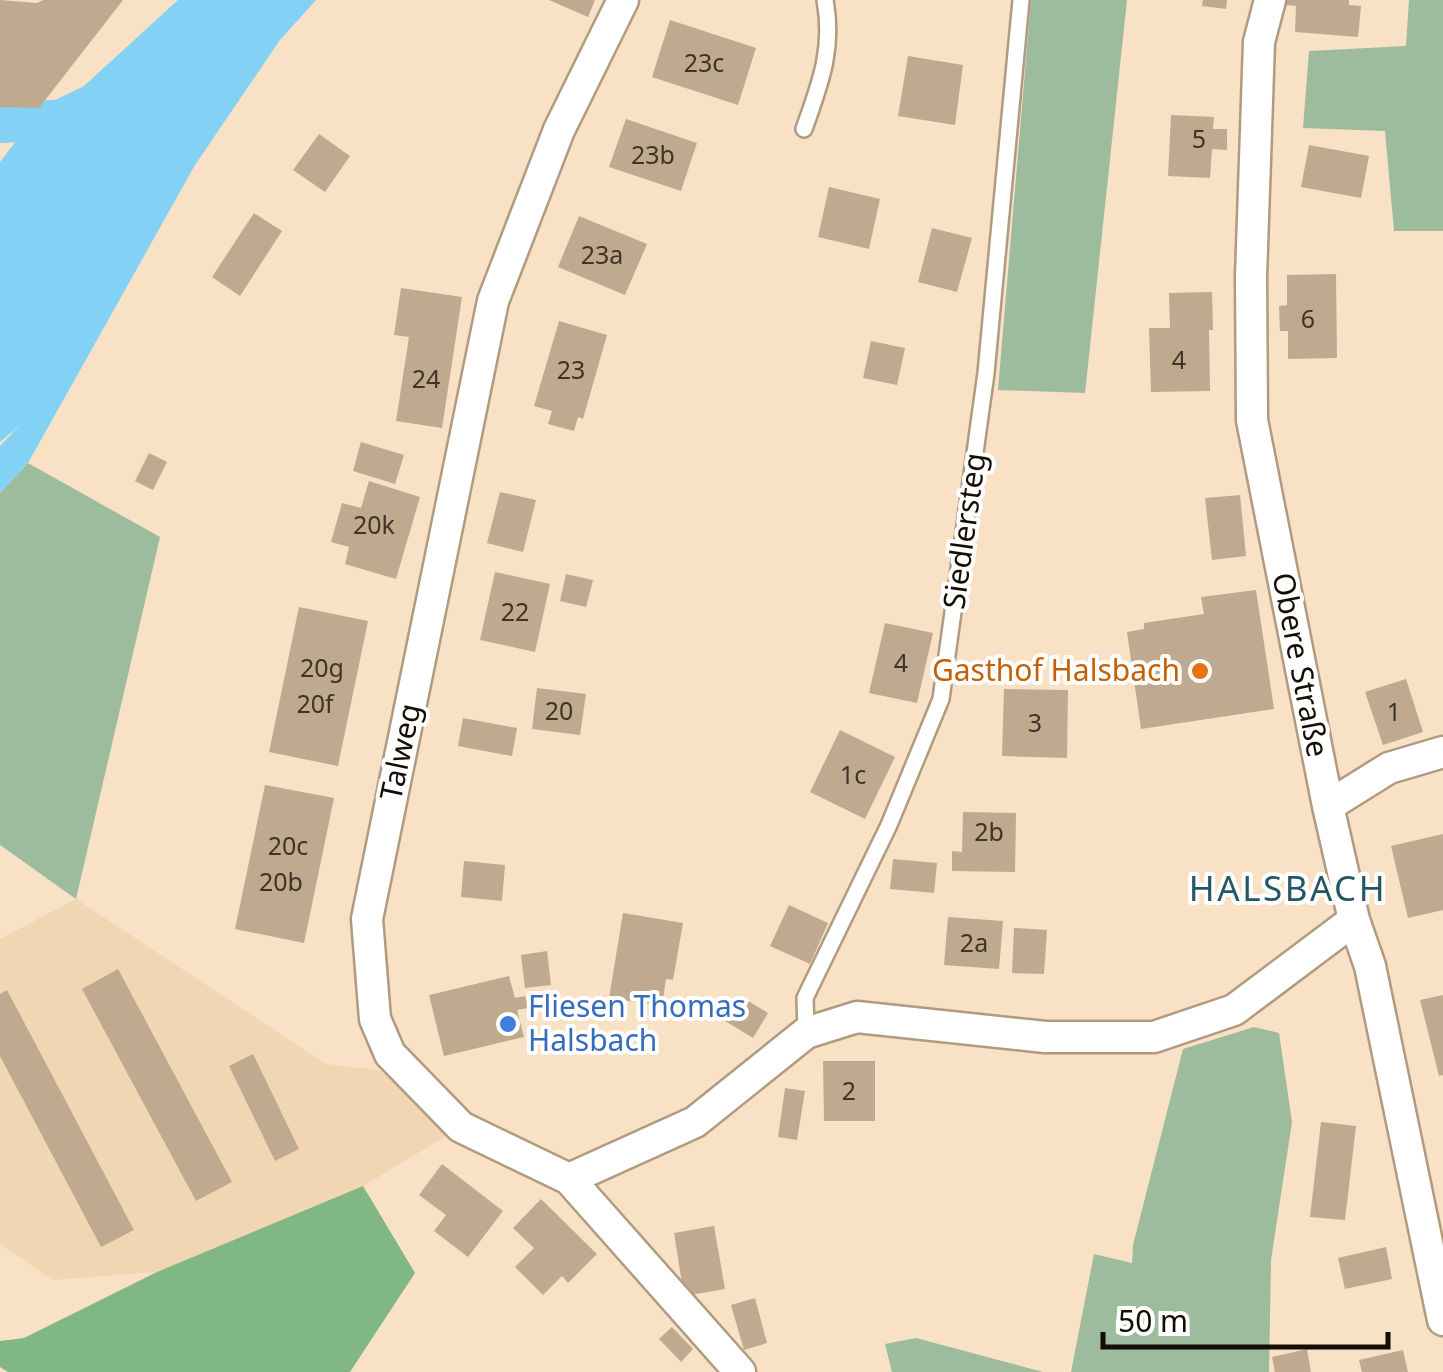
<svg xmlns="http://www.w3.org/2000/svg" width="1443" height="1372" font-family="'Noto Sans',sans-serif">
	<style>
		.built { fill: #f1d6b4 }
		.green { fill: #9dbc9e }
		.forest { fill: #81b784 }
		.water { fill: #83d2f5 }
		.lines { fill: none; stroke-linecap: round; stroke-linejoin: round }
		.canal { stroke: #83d2f5; stroke-width: 40 }
		.building { fill: #bfaa8f }
		.service-casing { stroke: #b09b81; stroke-width: 20 }
		.minor-casing { stroke: #b09b81; stroke-width: 35 }
		.service { stroke: #fff; stroke-width: 15 }
		.minor { stroke: #fff; stroke-width: 30 }
		.food-dot { fill: #e8710a; stroke: #fff; stroke-width: 4 }
		.shop-dot { fill: #3f7fe0; stroke: #fff; stroke-width: 4 }
		.labels { text-anchor: middle; stroke-width: 8; stroke-linejoin: round; paint-order: stroke }
		.number-label { font-size: 25px; fill: #3f3427 }
		.street-label { font-size: 30px; fill: #140d04; stroke: #fff }
		.food-label { font-size: 30px; fill: #c56008; stroke: #fff; text-anchor: end }
		.shop-label { font-size: 30px; fill: #366cbe; stroke: #fff; text-anchor: start }
		.quarter-label { font-size: 35px; letter-spacing: 2.5px; fill: #245766; stroke: #fff }
	</style>
	<rect width="100%" height="100%" fill="#f8e1c5"/>
	<!-- built -->
	<path class="built" d="M76,899l250,165 83,10 52,53 -98,59 -206,86 -104,8 -53,-36v-305z"/>
	<!-- green -->
	<path class="green" d="M1031,0h96l-42,393 -87,-3z
		M1409,0h34v231h-49l-9,-100 -82,-3 6,-77 97,-5z
		M28,463l132,74 -84,362 -76,-54v-352z
		M1254,1027l25,6 13,89 -21,138 -2,112h-198l23,-118 38,9 1,-18 50,-196z
		M916,1338l127,34h-151l-7,-28z"/>
	<!-- forest -->
	<path class="forest" d="M363,1186l52,87 -65,99h-342l-8,-5v-26l24,-3 133,-66z"/>
	<!-- water -->
	<path class="water" d="M178,0h138l-36,40 -85,125 -167,298 -28,30v-47l19,-20 -19,16v-280l43,-56 41,-20z"/>
	<g class="lines">
		<!-- canal -->
		<path class="canal" d="M0,123l86,-5"/>
	</g>
	<!-- building -->
	<path class="building" d="M0,0l37,3 6,-3h80l-84,108 -39,-1z
		M549,0h46l-7,17z
		M1203,0h24l-1,9 -24,-3z
		M1285,0h64v5l12,1 -3,31 -63,-5 1,-26 -11,-1z
		M670,20l86,28 -18,57 -86,-28z
		M908,56l55,9 -8,60 -57,-9z
		M1171,115l43,2 -1,12h14v21l-15,-1 -2,29 -42,-2z
		M626,119l71,24 -16,48 -72,-24z
		M319,134l31,22 -25,36 -32,-22z
		M1309,145l60,11 -8,42 -60,-11z
		M829,187l51,12 -11,50 -51,-12z
		M254,213l28,18 -42,65 -28,-19z
		M579,216l68,28 -22,51 -67,-28z
		M932,228l40,10 -15,54 -39,-10z
		M1336,274l1,84 -49,1v-28h-8l-1,-25 8,-1v-30z
		M401,288l61,9 -20,131 -46,-7 13,-84 -15,-2z
		M1212,292l1,38h-4l1,61 -59,1 -2,-64h21l-1,-35z
		M559,321l48,14 -24,84 -5,-2 -4,14 -26,-7 4,-13 -18,-5z
		M871,341l34,7 -8,37 -34,-7z
		M361,442l43,13 -9,29 -42,-13z
		M149,453l18,9 -14,28 -18,-9z
		M369,481l51,16 -24,82 -51,-15 4,-17 -18,-5 11,-39 19,5z
		M500,492l36,8 -13,52 -36,-9z
		M1240,495l6,61 -34,4 -7,-62z
		M495,572l55,12 -15,68 -55,-12z
		M566,574l27,6 -7,27 -26,-6z
		M1256,590l18,119 -133,20 -14,-97 17,-3v-6l60,-9 -3,-17z
		M299,607l69,14 -30,145 -69,-14z
		M885,623l48,10 -16,70 -48,-10z
		M1406,679l17,53 -40,13 -18,-53z
		M537,688l49,6 -6,41 -48,-6z
		M1004,689l64,1 -1,68 -65,-2z
		M463,718l54,10 -5,28 -54,-10z
		M840,730l55,27 -30,62 -55,-27z
		M265,785l69,13 -30,145 -69,-14z
		M963,812l53,1 -1,59 -63,-1v-20l10,1z
		M1443,834v76l-35,8 -17,-72z
		M893,859l44,4 -3,30 -44,-4z
		M464,861l41,4 -3,36 -41,-4z
		M789,905l39,18 -18,41 -40,-18z
		M623,913l60,10 -10,57 -7,-1 -4,27 -53,-8z
		M948,917l55,4 -4,48 -55,-4z
		M1014,928l33,2 -3,44 -32,-1z
		M547,951l4,34 -26,3 -4,-33z
		M118,969l114,213 -36,19 -114,-212z
		M509,976l6,22 10,-2 3,12 -11,2 7,27 -80,19 -15,-61z
		M7,990l127,240 -33,17 -101,-191v-62z
		M1443,995v80l-4,1 -19,-76z
		M740,996l28,17 -15,25 -28,-17z
		M253,1054l46,95 -24,12 -46,-95z
		M823,1061h52v60h-51z
		M785,1088l20,3 -8,49 -19,-3z
		M1321,1122l35,4 -11,94 -35,-3z
		M442,1164l61,47 -35,46 -34,-26 12,-16 -27,-20z
		M541,1199l56,55 -29,29 -6,-7 -19,19 -28,-28 19,-19 -21,-20z
		M714,1226l11,63 -41,7 -10,-63z
		M1386,1247l6,32 -47,10 -7,-31z
		M755,1298l12,45 -23,7 -13,-45z
		M672,1327l21,22 -12,13 -22,-23z
		M1307,1349l4,23h-36l-3,-15z
		M1403,1350l5,22h-46l-3,-12z"/>
	<g class="lines">
		<!-- service casing -->
		<g class="service-casing">
			<path id="service" d="M804,129c16,-45 30,-80 21,-129
				M806,1033l-1,-35 84,-173 52,-126 45,-326 35,-373"/>
		</g>
		<!-- minor casing -->
		<g class="minor-casing">
			<path id="minor" d="M623,0l-64,130 -66,171 -126,618 8,100 15,35 71,73 108,52 171,193
				M1270,0l-11,42 -8,235 1,143 76,386 26,114 16,46 73,354
				M1328,806l61,-38 54,-16
				M569,1179l126,-57 111,-89 51,-16 188,20h109l80,-27 120,-90"/>
		</g>
		<!-- service -->
		<use href="#service" class="service"/>
		<!-- minor -->
		<use href="#minor" class="minor"/>
	</g>
	<!-- markers -->
	<circle class="food-dot" cx="1200" cy="671" r="10"/>
	<circle class="shop-dot" cx="508" cy="1024" r="10"/>
	<g class="labels">
		<!-- number labels -->
		<g class="number-label">
			<text x="704" y="72">23c</text>
			<text x="1199" y="148">5</text>
			<text x="653" y="164">23b</text>
			<text x="602" y="264">23a</text>
			<text x="1308" y="328">6</text>
			<text x="1179" y="369">4</text>
			<text x="571" y="379">23</text>
			<text x="426" y="388">24</text>
			<text x="374" y="534">20k</text>
			<text x="515" y="621">22</text>
			<text x="901" y="672">4</text>
			<text x="322" y="677">20g</text>
			<text x="315" y="713">20f</text>
			<text x="559" y="720">20</text>
			<text x="1394" y="721">1</text>
			<text x="1035" y="732">3</text>
			<text x="853" y="784">1c</text>
			<text x="989" y="841">2b</text>
			<text x="288" y="855">20c</text>
			<text x="281" y="891">20b</text>
			<text x="974" y="952">2a</text>
			<text x="849" y="1100">2</text>
		</g>
		<!-- street labels -->
		<g class="street-label">
			<text transform="translate(965 531) rotate(-82)" y="10">Siedlersteg</text>
			<text transform="translate(1300 665) rotate(79)" y="10">Obere Straße</text>
			<text transform="translate(401 752) rotate(-78)" y="10">Talweg</text>
		</g>
		<!-- food labels -->
		<g class="food-label">
			<text x="1180" y="681">Gasthof Halsbach</text>
		</g>
		<!-- shop labels -->
		<g class="shop-label">
			<text x="528" y="1017">Fliesen Thomas<tspan x="528" dy="34">Halsbach</tspan></text>
		</g>
		<!-- quarter labels -->
		<g class="quarter-label">
			<text x="1288" y="901">HALSBACH</text>
		</g>
	</g>
	<!-- scale -->
	<path d="M1103 1332v15h285v-15" fill="none" stroke="#140d04" stroke-width="5"/>
	<text x="1118" y="1332" font-size="30" fill="#140d04" stroke="#ffffff" stroke-width="8" paint-order="stroke">50 m</text>
</svg>
